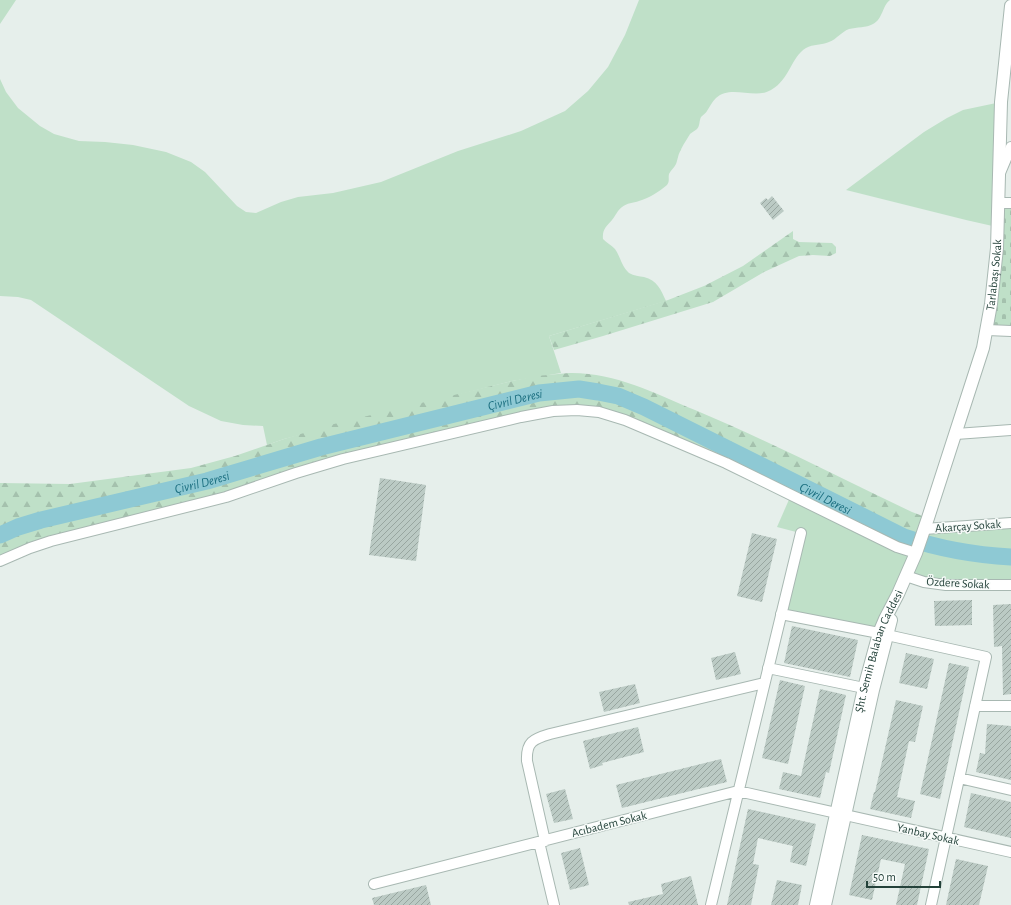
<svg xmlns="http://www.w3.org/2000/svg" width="1011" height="905" font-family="'Alegreya Sans',sans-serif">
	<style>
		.green { fill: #bfe0c8 }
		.forest { fill: url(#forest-firs) }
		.cemetery { fill: url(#cemetery-stones) }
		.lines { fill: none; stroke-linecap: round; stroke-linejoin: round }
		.river { stroke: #8ec9d4; stroke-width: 17 }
		.building { fill: url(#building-hatch) }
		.minor-casing { stroke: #a8b8b2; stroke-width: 12 }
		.tertiary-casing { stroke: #a8b8b2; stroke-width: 14 }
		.minor { stroke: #fff; stroke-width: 10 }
		.tertiary { stroke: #fff; stroke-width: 12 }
		.labels { text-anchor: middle; stroke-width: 3; stroke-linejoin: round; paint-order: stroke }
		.street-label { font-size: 12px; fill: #24423a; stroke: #f7fbf9 }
		.water-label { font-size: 13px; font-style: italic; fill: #1c6f80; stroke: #f7fbf9 }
	</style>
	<defs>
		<pattern id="forest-firs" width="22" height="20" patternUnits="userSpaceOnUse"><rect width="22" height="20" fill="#bfe0c8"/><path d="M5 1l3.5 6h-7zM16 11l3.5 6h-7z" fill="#a4c1ad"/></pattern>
		<pattern id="cemetery-stones" width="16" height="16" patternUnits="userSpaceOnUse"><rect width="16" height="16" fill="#bfe0c8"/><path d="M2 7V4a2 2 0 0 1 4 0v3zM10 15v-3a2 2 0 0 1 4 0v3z" fill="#a4c1ad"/></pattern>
		<pattern id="building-hatch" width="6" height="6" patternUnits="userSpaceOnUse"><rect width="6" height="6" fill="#bbcac4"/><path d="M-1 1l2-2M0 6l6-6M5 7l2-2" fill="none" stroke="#98a6a0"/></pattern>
	</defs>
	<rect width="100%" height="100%" fill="#e6efeb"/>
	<!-- green -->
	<path class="green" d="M0,0h16l-16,24z
		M639,0h251c-8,6 -7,19 -17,24 -7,4 -16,3 -24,5 -8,3 -12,10 -20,13 -7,3 -16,2 -23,6 -15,9 -16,31 -35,42 -17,10 -40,-6 -55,8 -4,4 -6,8 -9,13 -1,2 -4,4 -6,6 -2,4 -1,9 -4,12 -2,2 -5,3 -7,5 -1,2 -9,14 -9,16 -3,4 -3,9 -5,14 -2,4 -5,6 -7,10 -1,4 1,7 -2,11 -8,7 -18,13 -28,16 -6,2 -12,2 -17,6 -5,4 -6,8 -10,13 -5,6 -10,9 -9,19 4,4 8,6 12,10 5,7 7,18 14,24 5,3 10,3 15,4 13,3 17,13 22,24l-117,35 12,37 -49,8 -228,58 -17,6 -4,-19 -20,-1 -22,-4 -32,-15 -158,-106 -13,-3 -18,-1v-217l6,13 12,16 22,18 14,8 25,7 26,1 28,3 33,7 25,10 14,10 32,34 9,6 10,1 25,-11 17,-5 35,-4 48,-11 77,-31 63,-20 44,-20 23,-20 20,-24 17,-32z
		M1001,102l-4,125 -31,-7 -120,-30 78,-58 23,-14 16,-8z
		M791,495l133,34 87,-6v62h-31l-74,-9 -27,57 -98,-19 19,-81 -23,-6z"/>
	<!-- forest -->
	<path class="forest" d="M793,231v8l6,3 33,1 4,4v6l-6,3 -17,-1 -14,1 -35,16 -51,30 -110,34 -49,14 -5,-14 119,-36 36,-14 39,-20z
		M569,373c45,-1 85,20 126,37 74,31 145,68 217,102l16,6 -12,35 -190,-90 -127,-51 -79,5 -442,117 -78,27v-78l70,1 121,-16 44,-12 49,-17 50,-15 178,-43 24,-5z"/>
	<!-- cemetery -->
	<path class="cemetery" d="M998,203h13v128l-24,-1z"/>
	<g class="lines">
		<!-- river -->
		<path class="river" id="s1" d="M0,535l18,-8 23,-7 166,-39 114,-34 218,-54 40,-4 19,3 20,4 26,11 260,130c36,12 70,18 107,20"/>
	</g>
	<!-- building -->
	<path class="building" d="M772,196l12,15 -11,9 -13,-17 6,-5 2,2z
		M380,478l46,7 -10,76 -47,-6z
		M752,533l25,6 -15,63 -25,-6z
		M972,600v25l-37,1 -1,-25z
		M1011,604v90l-8,1 -1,-49 -8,1 -1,-42z
		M792,626l66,14 -8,37 -66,-14z
		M735,652l6,22 -25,6 -5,-22z
		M906,653l28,6 -7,30 -28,-6z
		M949,663l20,4 -29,132 -20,-5z
		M780,680l25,6 -17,78 -26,-6z
		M635,684l5,19 -36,9 -5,-20z
		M820,689l26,6 -17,78 -3,-1 -6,26 -41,-9 4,-17 18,4z
		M896,700l27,6 -8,36 -6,-1 -12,56 18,4 -4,17 -41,-9 4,-17h1z
		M987,724l24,2v54l-35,-8 4,-19 5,1z
		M638,727l6,25 -42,11 1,2 -13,4 -7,-28z
		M721,759l6,23 -105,26 -6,-23z
		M565,789l8,30 -19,4 -8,-29z
		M971,793l40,9v36l-47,-11z
		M748,809l68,15 -10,42 -16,-4 3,-16 -35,-8 -5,26 6,1 -8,40h-24z
		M862,835l67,14 -12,56h-21l9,-41 -24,-5 -9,41 -23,-5z
		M580,848l9,37 -19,5 -9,-37z
		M956,859l32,7 -9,39h-33z
		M691,876l7,29h-69l-1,-3 35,-8 -2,-10z
		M777,880l25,5 -4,20h-27z
		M426,885l5,20h-57l-2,-7z"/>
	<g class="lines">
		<!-- minor casing -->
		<g class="minor-casing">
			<path id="minor" d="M1000,173l11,-26
				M998,203h13
				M987,330l24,1
				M956,434l55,-4
				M924,529l87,-6
				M0,561l30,-13 21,-7 175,-44 70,-24 47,-14 178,-42 32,-6 24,-1 22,2 26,8 101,43 171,84 19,6
				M906,576l18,6 22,3h65
				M781,614l98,19
				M887,635l99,22 -55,248
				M768,668l96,20
				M975,706h36
				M959,778l52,12
				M545,841l-18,-80c-1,-19 6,-22 23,-27l214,-51
				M539,842l15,63
				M374,884l364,-93 273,61
				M711,905l90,-372"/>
		</g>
		<!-- tertiary casing -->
		<g class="tertiary-casing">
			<g id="tertiary">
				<path id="s2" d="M816,905l48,-217 15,-55 6,-14 13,-25 18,-41 12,-35 55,-170 8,-44 6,-56 4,-146 10,-96"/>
				<path d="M825,905l48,-215 18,-70"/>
			</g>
		</g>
		<!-- minor -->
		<use href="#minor" class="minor"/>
		<!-- tertiary -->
		<use href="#tertiary" class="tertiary"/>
	</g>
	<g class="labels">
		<!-- street labels -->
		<g class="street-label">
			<text dy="4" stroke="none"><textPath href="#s2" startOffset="657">Tarlabaşı Sokak</textPath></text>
			<text transform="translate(968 526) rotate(-4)" y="4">Akarçay Sokak</text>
			<text transform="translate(958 583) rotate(3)" y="4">Özdere Sokak</text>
			<text dy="4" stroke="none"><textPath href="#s2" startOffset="262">Şht. Semih Balaban Caddesi</textPath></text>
			<text transform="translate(609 824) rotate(-14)" y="4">Acıbadem Sokak</text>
			<text transform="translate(928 834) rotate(13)" y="4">Yanbay Sokak</text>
		</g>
		<!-- water labels -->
		<g class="water-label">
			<text dy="5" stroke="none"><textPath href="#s1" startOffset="533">Çivril Deresi</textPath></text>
			<text dy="5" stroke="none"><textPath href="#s1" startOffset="209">Çivril Deresi</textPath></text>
			<text dy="5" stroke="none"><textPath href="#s1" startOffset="869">Çivril Deresi</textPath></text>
		</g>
	</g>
	<!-- scale -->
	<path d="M867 881v6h73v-6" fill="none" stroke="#24423a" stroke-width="2"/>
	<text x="873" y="881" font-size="12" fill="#24423a" stroke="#f7fbf9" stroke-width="3" paint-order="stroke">50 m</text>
</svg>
